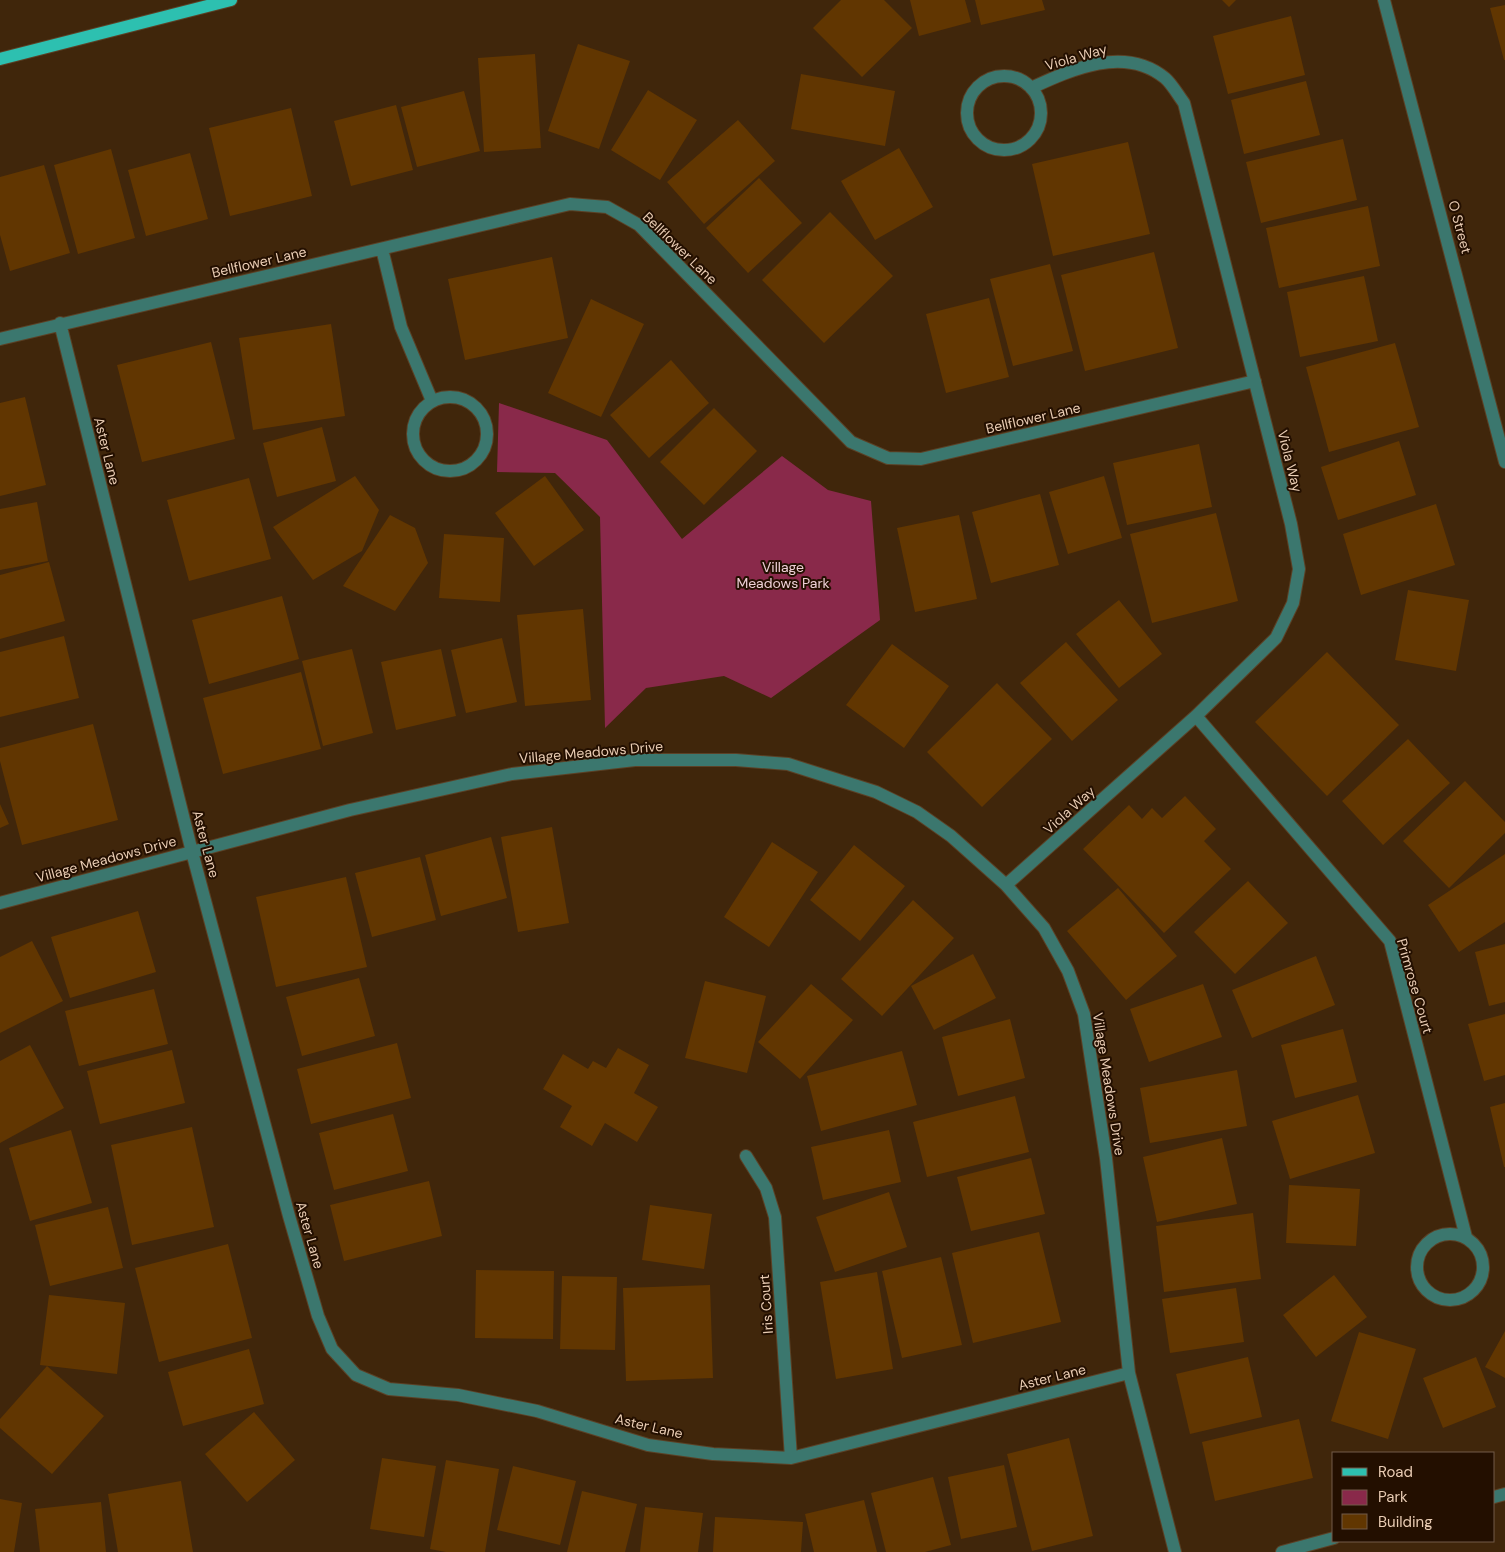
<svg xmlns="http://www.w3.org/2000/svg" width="1505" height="1552" font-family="'DM Sans',sans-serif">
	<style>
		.green { fill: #89294a }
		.building { fill: #613601 }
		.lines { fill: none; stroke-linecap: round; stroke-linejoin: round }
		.minor-casing { stroke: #5b4126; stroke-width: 14 }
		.major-casing { stroke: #5b4126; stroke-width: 14 }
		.minor { stroke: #3b776e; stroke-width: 12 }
		.major { stroke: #2dc0b0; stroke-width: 12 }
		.labels { text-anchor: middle; stroke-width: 4; stroke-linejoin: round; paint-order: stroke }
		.street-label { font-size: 14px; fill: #e9ccb3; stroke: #230f00 }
		.park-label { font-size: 14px; fill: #eed0d6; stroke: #230f00 }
	</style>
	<rect width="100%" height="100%" fill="#40260b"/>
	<!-- green -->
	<path class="green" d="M499,403l108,37 75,99 100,-83 46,34 43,11 9,119 -109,78 -47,-22 -78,12 -41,40 -5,-211 -45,-44 -58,-1z"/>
	<!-- building -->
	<path class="building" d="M841,0h43l28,28 -50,49 -49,-49z
		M910,0h55l6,22 -52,14z
		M975,0h67l3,10 -64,15z
		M1222,0h14l-7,7z
		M1505,5v55h-1l-14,-52z
		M1291,16l14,59 -77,19 -15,-58z
		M578,44l52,17 -31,88 -51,-18z
		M535,54l6,94 -57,4 -6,-94z
		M801,74l94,17 -10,55 -94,-17z
		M1306,81l14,54 -76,19 -13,-54z
		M648,90l49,30 -37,60 -49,-30z
		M464,91l16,60 -63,16 -16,-60z
		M396,105l17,65 -62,16 -17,-65z
		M291,108l21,88 -82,20 -21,-88z
		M738,120l37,41 -71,63 -37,-42z
		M1343,139l14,61 -96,23 -15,-61z
		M1128,142l22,92 -97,22 -21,-92z
		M899,148l34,59 -58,33 -34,-59z
		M111,149l24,89 -57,16 -24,-89z
		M190,153l18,66 -62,17 -18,-66z
		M44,165l26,88 -60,18 -10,-36v-58z
		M759,178l43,45 -54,50 -42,-45z
		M1368,206l12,60 -101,22 -13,-60z
		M830,212l63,64 -69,67 -62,-63z
		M1154,252l24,96 -93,23 -24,-96z
		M552,257l16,81 -103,22 -17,-81z
		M1050,264l23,87 -60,15 -23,-87z
		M1364,276l14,65 -78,16 -13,-65z
		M989,298l20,79 -63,16 -20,-79z
		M591,299l53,25 -43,93 -53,-24z
		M331,324l14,92 -92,14 -14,-92z
		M211,342l24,97 -93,23 -25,-97z
		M1395,343l24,84 -90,25 -23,-85z
		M671,360l38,43 -60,55 -39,-43z
		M25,397l21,88 -46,11v-93z
		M714,408l43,43 -53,54 -44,-43z
		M322,427l14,54 -59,16 -14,-54z
		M1399,441l17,54 -78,25 -17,-53z
		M1199,444l13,63 -85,18 -14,-62z
		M355,476l24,34 -17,41 -49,29 -40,-53z
		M545,476l39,54 -50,36 -39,-53z
		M1104,476l18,62 -54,16 -19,-62z
		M249,478l22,81 -82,22 -22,-81z
		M1040,494l19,71 -68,18 -19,-71z
		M37,502l11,59 -48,9v-61z
		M1436,504l19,61 -94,30 -18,-61z
		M1216,513l22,88 -86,22 -22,-89z
		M390,515l25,13 13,35 -33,48 -52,-25z
		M959,515l18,84 -62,13 -18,-84z
		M444,534l60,4 -4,64 -61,-4z
		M49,562l16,59 -65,18v-64z
		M1408,590l61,10 -13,71 -61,-11z
		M282,596l17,63 -90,25 -17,-64z
		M1119,600l43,54 -43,34 -43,-54z
		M583,609l8,91 -66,6 -8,-91z
		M64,636l15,62 -79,19v-65z
		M502,638l15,64 -51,11 -15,-63z
		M1066,642l52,58 -46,41 -52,-58z
		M892,644l57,42 -45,62 -58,-43z
		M352,649l21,84 -50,13 -21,-85z
		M441,649l15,67 -60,14 -15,-68z
		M1327,652l72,73 -72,71 -72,-74z
		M301,672l20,77 -98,25 -20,-76z
		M997,683l55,56 -70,68 -55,-55z
		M93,724l25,96 -96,25 -22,-84v-13z
		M1408,739l42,44 -67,62 -41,-44z
		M1465,781l40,41v11l-56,55 -46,-47z
		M1185,796l31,33 -12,12 27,28 -67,64 -81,-84 46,-44 13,14 10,-11 10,10z
		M0,804l9,20 -9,4z
		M552,827l17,96 -51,9 -17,-95z
		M491,837l16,61 -66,18 -16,-61z
		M772,842l46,30 -49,75 -45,-30z
		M854,845l51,41 -45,55 -50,-41z
		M1505,854v68l-46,30 -31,-47z
		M420,857l16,63 -64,17 -17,-64z
		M346,877l21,90 -91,20 -20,-90z
		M1248,881l40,42 -53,51 -41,-42z
		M1118,888l59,68 -51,44 -59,-69z
		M913,900l41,38 -72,78 -41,-37z
		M138,911l18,61 -86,26 -19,-61z
		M32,941l31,60 -63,32v-76z
		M1505,944v58l-16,4 -14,-54z
		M973,954l23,44 -62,32 -23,-44z
		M1316,956l19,49 -83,33 -20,-48z
		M359,978l16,58 -73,20 -16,-59z
		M705,981l61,15 -19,77 -62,-15z
		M811,984l42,36 -53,59 -42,-37z
		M1203,984l19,53 -73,25 -19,-53z
		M154,989l14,55 -89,22 -14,-55z
		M1505,1014v61l-21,6 -16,-57z
		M1010,1019l15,59 -67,18 -16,-59z
		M1343,1029l14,53 -62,16 -14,-53z
		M397,1043l14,55 -100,26 -14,-55z
		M30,1045l34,63 -64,35v-82z
		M618,1048l31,17 -15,28 24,14 -21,35 -32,-19 -13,23 -32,-19 12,-21 -29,-17 20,-35 25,15 5,-8 13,7z
		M172,1050l13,53 -85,21 -13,-53z
		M902,1051l15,54 -96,26 -14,-55z
		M1237,1070l10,56 -97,17 -10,-55z
		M1358,1095l17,58 -85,26 -18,-58z
		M1015,1096l14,56 -102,25 -14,-55z
		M1505,1103v64h-1l-14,-60z
		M393,1114l15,57 -74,19 -15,-57z
		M192,1127l22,100 -82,18 -21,-100z
		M71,1130l21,73 -62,18 -21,-73z
		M889,1130l12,52 -78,18 -12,-53z
		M1222,1138l15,66 -80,18 -14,-65z
		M1031,1158l14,56 -74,17 -14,-54z
		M429,1181l13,55 -98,25 -14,-56z
		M1289,1185l71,4 -4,57 -70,-3z
		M889,1192l18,55 -72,25 -19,-55z
		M650,1205l62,9 -8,55 -62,-9z
		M108,1207l15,61 -73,18 -15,-61z
		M1253,1213l8,66 -97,13 -8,-66z
		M1039,1232l22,90 -88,21 -21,-90z
		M228,1244l24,94 -93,24 -24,-94z
		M941,1257l21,88 -60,13 -20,-87z
		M476,1270l78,1 -1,68 -78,-1z
		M877,1272l16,97 -57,10 -16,-97z
		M1334,1275l33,42 -51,40 -33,-42z
		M562,1276l55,1 -2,73 -55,-1z
		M710,1285l3,93 -87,3 -3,-93z
		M1236,1288l8,54 -74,11 -8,-54z
		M49,1295l76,8 -8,71 -77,-9z
		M1505,1331v47l-20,-11z
		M1359,1332l57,17 -28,90 -57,-18z
		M249,1349l15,55 -81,22 -15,-54z
		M1248,1357l14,60 -72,17 -14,-60z
		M1476,1357l20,50 -53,21 -20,-50z
		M47,1366l57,50 -52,58 -52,-46v-9z
		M254,1412l41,48 -48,42 -42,-48z
		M1299,1419l14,59 -98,23 -13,-59z
		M1069,1438l24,98 -61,15 -25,-97z
		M382,1458l54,8 -12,71 -54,-8z
		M446,1460l53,9 -14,83h-39l-16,-3z
		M1004,1465l13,62 -56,12 -13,-62z
		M513,1466l63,15 -16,64 -63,-15z
		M933,1477l18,68 -26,7h-39l-15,-59z
		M181,1481l12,71h-75l-10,-58z
		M582,1491l55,13 -12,48h-58z
		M0,1499l22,4 -8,49h-14z
		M864,1500l13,52h-63l-9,-38z
		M101,1502l5,50h-66l-5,-43z
		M645,1507l58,6 -5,39h-58z
		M715,1517l88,5 -2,30h-88z"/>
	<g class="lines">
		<!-- minor casing -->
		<g class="minor-casing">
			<path id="minor" d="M1384,0l121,462
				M967 113a37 37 0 1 1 74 0a37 37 0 1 1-74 0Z
				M382,249l19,78 31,74
				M60,323l132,529 97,364 29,100 14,33 24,26 33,14 69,6 79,16 111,34 65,9 78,4 338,-85
				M0,339l570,-135 37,3 32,18 212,217 37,16 33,1 334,-78
				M413 434a37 37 0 1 1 74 0a37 37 0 1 1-74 0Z
				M1196,716l194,225 76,296
				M1006,885l190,-169 80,-78 17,-35 6,-34 -8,-45 -107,-421c-6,-8 -12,-19 -19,-25 -40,-33 -93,-9 -134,10
				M0,903l350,-93 162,-36 123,-14h101l52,4 88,28 41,20 34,24 55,49 38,43 24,43 16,43 22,144 23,215 46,179
				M746,1156l20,32 9,29 16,241
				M1417 1267a33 33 0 1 1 66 0a33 33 0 1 1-66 0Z
				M1494,1497l11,-3
				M1282,1552l52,-14"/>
		</g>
		<!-- major casing -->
		<g class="major-casing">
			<path id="major" d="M0,59l231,-59"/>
		</g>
		<!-- minor -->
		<use href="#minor" class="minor"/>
		<!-- major -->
		<use href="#major" class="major"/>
	</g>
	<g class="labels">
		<!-- street labels -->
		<g class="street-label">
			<text transform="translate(1076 57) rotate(-16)" y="5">Viola Way</text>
			<text transform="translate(1460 227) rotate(75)" y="5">O Street</text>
			<text transform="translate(680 248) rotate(44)" y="5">Bellflower Lane</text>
			<text transform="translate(259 262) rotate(-13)" y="5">Bellflower Lane</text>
			<text transform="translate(1033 418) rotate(-13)" y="5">Bellflower Lane</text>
			<text transform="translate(107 451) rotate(76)" y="5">Aster Lane</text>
			<text transform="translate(1290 461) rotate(76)" y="5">Viola Way</text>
			<text transform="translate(591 752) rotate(-5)" y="5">Village Meadows Drive</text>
			<text transform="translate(1069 810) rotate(-42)" y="5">Viola Way</text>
			<text transform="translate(206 844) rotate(75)" y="5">Aster Lane</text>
			<text transform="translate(106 859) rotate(-15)" y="5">Village Meadows Drive</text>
			<text transform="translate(1415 986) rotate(74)" y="5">Primrose Court</text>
			<text transform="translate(1109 1084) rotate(81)" y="5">Village Meadows Drive</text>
			<text transform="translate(310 1235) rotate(74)" y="5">Aster Lane</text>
			<text transform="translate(766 1304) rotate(-94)" y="5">Iris Court</text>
			<text transform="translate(1052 1377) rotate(-14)" y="5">Aster Lane</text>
			<text transform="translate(649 1426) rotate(13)" y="5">Aster Lane</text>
		</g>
		<!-- park labels -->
		<g class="park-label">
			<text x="783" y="572">Village<tspan x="783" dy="16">Meadows Park</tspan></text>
		</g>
	</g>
	<!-- legend -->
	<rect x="1332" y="1452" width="162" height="90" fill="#230f00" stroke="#725b48"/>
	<rect x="1342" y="1468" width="25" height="8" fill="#2dc0b0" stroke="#725b48"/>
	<text x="1378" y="1477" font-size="15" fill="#e9ccb3">Road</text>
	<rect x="1342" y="1490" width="25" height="15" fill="#89294a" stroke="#725b48"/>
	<text x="1378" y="1502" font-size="15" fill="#e9ccb3">Park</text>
	<rect x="1342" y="1514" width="25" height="15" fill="#613601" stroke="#725b48"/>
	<text x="1378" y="1527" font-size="15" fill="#e9ccb3">Building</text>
</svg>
